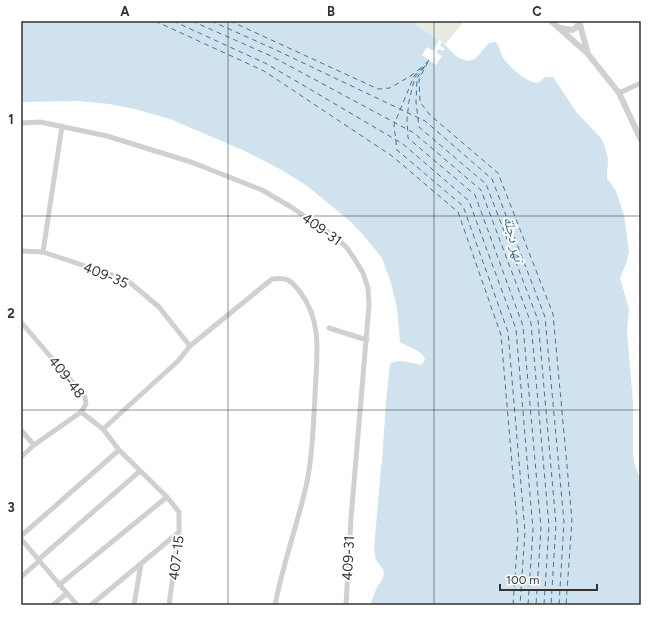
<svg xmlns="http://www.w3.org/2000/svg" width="662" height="626" font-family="Figtree,'Noto Naskh Arabic',sans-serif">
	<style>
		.green { fill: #e6ecdf }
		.water { fill: #cfe2ee }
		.pier { fill: #fff }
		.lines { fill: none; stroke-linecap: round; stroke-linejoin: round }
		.ferry { stroke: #3f7597; stroke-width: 1; stroke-dasharray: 5 4; stroke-linecap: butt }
		.minor { stroke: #d0d0d0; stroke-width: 5 }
		.tertiary { stroke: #d0d0d0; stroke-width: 6 }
		.grid { fill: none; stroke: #333; stroke-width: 1; stroke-opacity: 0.55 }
		.labels { text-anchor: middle; stroke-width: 4; stroke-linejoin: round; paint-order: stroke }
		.street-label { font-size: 14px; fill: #333; stroke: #fff }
		.water-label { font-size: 15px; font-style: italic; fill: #3f7597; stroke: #fff }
		.neatline { fill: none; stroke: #333; stroke-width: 1.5 }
		.grid-label { font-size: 13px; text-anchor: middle; font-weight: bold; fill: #333 }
	</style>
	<rect width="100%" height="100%" fill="#fff"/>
	<!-- green -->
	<path class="green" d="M411,21h53l-19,24z"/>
	<!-- water -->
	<path class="water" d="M21,21h390l34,24 12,12 10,4 8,-2 14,-16 6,-1c5,4 5,12 9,17 6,9 24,24 34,24l7,-6h8l24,36 24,25 4,9 3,12 -1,19 9,13 8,24 5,36 -2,10 -7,17 9,31 -2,22 6,72v55l2,8 6,15v124h-271l7,-18 5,-7 2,-6 -1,-5 -7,-9 -2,-11 7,-81 1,-6 4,-60 4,-38c6,-6 23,-1 31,1l4,-5c-2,-10 -17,-13 -25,-18l-3,-34 -6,-25 -9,-25 -17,-21 -14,-15 -45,-37 -26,-16 -35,-18 -75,-32 -35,-10 -26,-5 -30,-3 -58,1z"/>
	<!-- pier -->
	<path class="pier" d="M439,40l3,2 -2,3 5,4 -2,2 -4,-2 -3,3 6,4 -6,9 -14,-10 5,-8 6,4z"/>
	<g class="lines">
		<!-- ferry -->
		<path class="ferry" d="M155,21l109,50 128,85 66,56 43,123 17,199 -5,71
			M173,21l94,43 136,80 66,57 47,128 17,201 -5,75
			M192,21l79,35 143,77 67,57 50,133 18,203 -5,79
			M211,21l63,28 151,72 67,58 53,138 19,205 -5,83
			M230,21l148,68 12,-1 22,-13 11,-9
			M429,60l-15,16 -20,49 3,25 66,56 45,126 17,200 -5,73
			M428,62l-9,17 1,23 10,13 68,58 55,141 19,206 -6,85
			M425,66l-8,12 -1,24 3,25 67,57 52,136 18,204 -5,81
			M424,67l-9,10 -6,24 -2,18 1,19 67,57 48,131 18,202 -5,77"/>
		<!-- minor -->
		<path class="minor" d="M619,93l22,-10
			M21,123l19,-1 67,14 84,26 71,28 29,17 46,31 10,10 7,10 9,15 5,15 1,17 -18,213 -5,87
			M21,251l22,1 84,28 32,27 31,39
			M43,252l19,-126
			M21,322l64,75 1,7 -5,8 22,17 16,21 48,47 12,15v20l-10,73
			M329,328l38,12
			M103,429l75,-68 12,-15 82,-67c15,-2 19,1 28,13 24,31 16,68 15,105 -2,28 -2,57 -8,85 -9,41 -24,81 -32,123
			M21,430l13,15
			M21,457l13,-12 47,-33
			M21,536l98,-86
			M21,539l56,66
			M38,560l102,-89
			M21,577l18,-16
			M59,585l108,-88
			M53,605l14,-12
			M91,605l88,-73
			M134,605l7,-41"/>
		<!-- tertiary -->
		<path class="tertiary" d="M551,21l36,32
			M579,21l9,33 31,39 22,47
			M561,28l11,2 5,-3 2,-5"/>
	</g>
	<!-- grid -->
	<path class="grid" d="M228,21v584M434,21v584M21,216h620M21,410h620"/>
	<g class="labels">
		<!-- street labels -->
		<g class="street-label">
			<text transform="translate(322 229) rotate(36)" y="5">409-31</text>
			<text transform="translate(106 275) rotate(22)" y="5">409-35</text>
			<text transform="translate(67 377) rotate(52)" y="5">409-48</text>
			<text transform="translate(176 558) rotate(-83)" y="5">407-15</text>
			<text transform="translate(348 558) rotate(-87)" y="5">409-31</text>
		</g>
		<!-- water labels -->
		<g class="water-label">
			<text transform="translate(514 239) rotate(76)" y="5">نهر دجلة</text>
		</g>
	</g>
	<!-- border -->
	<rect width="662" height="626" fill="none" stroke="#ffffff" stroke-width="44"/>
	<!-- scale -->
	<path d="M500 584v6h97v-6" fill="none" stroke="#333333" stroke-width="2"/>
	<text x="506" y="584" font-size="12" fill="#333333" stroke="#ffffff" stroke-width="3" paint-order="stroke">100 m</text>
	<rect x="22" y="22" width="618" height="582" class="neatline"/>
	<g class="grid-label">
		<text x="125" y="16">A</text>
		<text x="331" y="16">B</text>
		<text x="537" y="16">C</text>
		<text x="11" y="124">1</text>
		<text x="11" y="318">2</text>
		<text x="11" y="512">3</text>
	</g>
</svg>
